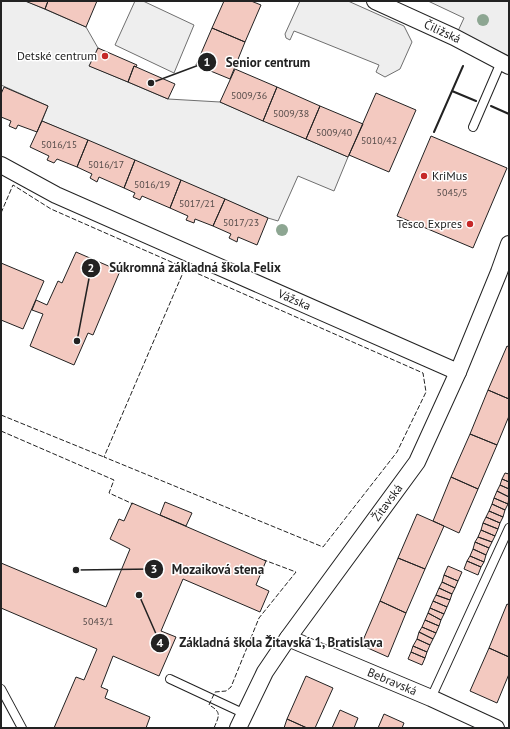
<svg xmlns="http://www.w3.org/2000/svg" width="510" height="729" font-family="'PT Sans',sans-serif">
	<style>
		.green { fill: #eee; stroke: #6f6f6f }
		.building { fill: #f3c9c0; stroke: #222 }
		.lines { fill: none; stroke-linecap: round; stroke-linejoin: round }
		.lane-casing { stroke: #222; stroke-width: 10 }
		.street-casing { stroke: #222; stroke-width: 18 }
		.lane { stroke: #fff; stroke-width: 8 }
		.street { stroke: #fff; stroke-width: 16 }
		.fence { stroke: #222; stroke-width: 1; stroke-dasharray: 5 2; stroke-linecap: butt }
		.wall { stroke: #222; stroke-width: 2 }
		.tree { fill: #8da692 }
		.poi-dot { fill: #c62828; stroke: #fff; stroke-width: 1.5 }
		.labels { text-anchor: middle; stroke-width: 3; stroke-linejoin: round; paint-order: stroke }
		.number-label { font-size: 10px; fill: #564c4a }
		.street-label { font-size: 12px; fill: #222; stroke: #fff }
		.poi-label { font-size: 12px; fill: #222; stroke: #fff; text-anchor: end }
		.leader { fill: none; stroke: #222; stroke-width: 1.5 }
		.callout-dot { fill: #222; stroke: #fff; stroke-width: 1.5 }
		.mark-label { font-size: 12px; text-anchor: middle; font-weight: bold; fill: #fff }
		.callout-label { font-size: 13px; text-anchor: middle; font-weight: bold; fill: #222; stroke: #fff; stroke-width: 3; stroke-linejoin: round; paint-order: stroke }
	</style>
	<rect width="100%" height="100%" fill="#fff"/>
	<!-- green -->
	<path class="green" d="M1,1h25l60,26 12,21 -8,18 78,33 52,3 128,55 -14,34 -36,-15 -20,45 -10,-3 -226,-97 6,-15 -47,-21z
		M135,1h8l51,24 -20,48 -59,-28z
		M300,1h48l56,25 8,16 -12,27 -15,8 -9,-5 3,-7 -77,-31 -8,-3 -4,9 -4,-2 -1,-4z
		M428,1h81v55l-51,-25 6,-13z"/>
	<!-- building -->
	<path class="building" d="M25,1h23l-3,8z
		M48,1h49l-11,26 -41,-18z
		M224,1h27l10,4 -16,37 -33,-14z
		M212,28l33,14 -15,37 -34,-14z
		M98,48l39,17 -1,2 -2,-1 -6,16 -39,-16z
		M134,66l41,18 -7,15 -40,-17z
		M235,69l42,18 -14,34 -43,-19z
		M4,87l44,19 -11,26 -19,-7 -2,4 -7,-3 2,-5 -10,-4v-23z
		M277,87l43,19 -14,33 -43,-18z
		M376,93l40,17 -27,62 -40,-17z
		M320,106l43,18 -15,33 -42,-18z
		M42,121l46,19 -11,27 -20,-8 -3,4 -7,-3 2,-4 -19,-9z
		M431,136l76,32 -34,80 -76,-32z
		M88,140l47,20 -11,28 -25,-11 -2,5 -7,-4 2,-4 -15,-7z
		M135,160l46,20 -11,28 -28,-12 -2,4 -7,-3 2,-4 -11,-5z
		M181,180l44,19 -12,27 -18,-7 -1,4 -8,-3 2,-4 -18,-8z
		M225,199l43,19 -11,27 -19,-8 -1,5 -8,-4 2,-4 -18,-8z
		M76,252l44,19 -27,64 -5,-2 -14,32 -44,-19 13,-32 -11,-4 4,-10 11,5 11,-24 4,2z
		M1,263l43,18 -21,48 -22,-9z
		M507,346l2,1v52l-21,-9z
		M488,390l21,9v17l-12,29 -27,-11z
		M470,434l27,11 -19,44 -27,-12z
		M505,473l4,1v8l-7,-3z
		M451,477l27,12 -19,44 -26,-12z
		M502,479l7,3v7l-9,-4z
		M500,485l9,4v8l-12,-6z
		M497,491l12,6 -1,7 -14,-6z
		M494,498l14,6 -3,6 -13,-6z
		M165,502l27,11 -6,13 -26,-11z
		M132,503l134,58 -10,24 13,6 -9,21 -77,-33 -22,52 15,6 -17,39 -46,-20 -12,31 7,3 -3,8 45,19 -4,11h-92l22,-51 8,3 13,-31 -96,-41v-45l105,44 24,-58 -20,-10 9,-20 5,2z
		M492,504l13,6 -2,7 -14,-6z
		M489,511l14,6 -3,6 -14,-6z
		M417,514l27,12 -19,43 -27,-11z
		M486,517l14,6 -2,6 -15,-6z
		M483,523l15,6 -3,7 -14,-6z
		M481,530l14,6 -3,6 -14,-5z
		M478,537l14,5 -3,6 -14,-6z
		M475,542l14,6 -3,7 -13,-6z
		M473,549l13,6 -2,7 -14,-6z
		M470,556l14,6 -3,5 -14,-6z
		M398,558l27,11 -19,44 -26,-12z
		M467,561l14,6 -3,8 -14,-6z
		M448,566l14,6 -4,9 -14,-6z
		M444,575l14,6 -3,7 -13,-6z
		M442,582l13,6 -3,6 -13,-6z
		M439,588l13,6 -2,6 -14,-5z
		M436,595l14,5 -3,7 -14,-6z
		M380,601l26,12 -18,44 -27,-12z
		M433,601l14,6 -3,7 -14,-6z
		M507,604l2,1v52l-20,-9z
		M430,608l14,6 -3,6 -13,-7z
		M428,613l13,7 -2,6 -14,-6z
		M425,620l14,6 -3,7 -14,-6z
		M422,627l14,6 -3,6 -14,-7z
		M419,632l14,7 -3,6 -13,-6z
		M417,639l13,6 -3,7 -14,-6z
		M413,646l14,6 -2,6 -14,-6z
		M489,648l20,9v17l-12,29 -27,-12z
		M411,652l14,6 -3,7 -14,-6z
		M306,676l27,12 -18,40h-8l-20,-9z
		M340,710l18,8 -4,10h-22z
		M384,714l20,9 -2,5h-24z
		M287,719l20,9h-23z"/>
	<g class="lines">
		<!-- lane casing -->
		<g class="lane-casing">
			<path id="lane" d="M473,127l28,-65
				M170,679l75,35
				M1,689l21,39
				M431,698l78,-170"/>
		</g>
		<!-- street casing -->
		<g class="street-casing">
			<g id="street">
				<path id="s1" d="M375,1l79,36 55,29"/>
				<path id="s2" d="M1,165l55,30 402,177"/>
				<path id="s3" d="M288,638l143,60 65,30"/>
				<path id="s4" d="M238,728l27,-56 23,-34 129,-176 41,-90 41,-100 10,-28"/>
			</g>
		</g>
		<!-- lane -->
		<use href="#lane" class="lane"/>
		<!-- street -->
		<use href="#street" class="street"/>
		<!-- fence -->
		<path class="fence" d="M1,213l12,-28 38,24 134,59
			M185,268l238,105 3,19 -29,60 -74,95 -219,-90z
			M1,415l103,42v-1
			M1,431l113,49 -5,13 24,11
			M214,728c5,-12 8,-16 -5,-23l6,-13 11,-1 5,-4 28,-69 37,-46 -32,-12"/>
		<!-- wall -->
		<path class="wall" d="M452,91l24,10
			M491,106l18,8
			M434,132l29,-66"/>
	</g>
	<!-- trees -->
	<g class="tree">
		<circle cx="483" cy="20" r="6"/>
		<circle cx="282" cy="230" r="6"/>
	</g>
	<!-- markers -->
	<g class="poi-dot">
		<circle cx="105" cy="56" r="4"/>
		<circle cx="424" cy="176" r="4"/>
		<circle cx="470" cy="224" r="4"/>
	</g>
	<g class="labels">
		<!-- number labels -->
		<g class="number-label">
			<text x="249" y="99">5009/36</text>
			<text x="291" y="117">5009/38</text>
			<text x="334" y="136">5009/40</text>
			<text x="379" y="144">5010/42</text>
			<text x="59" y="148">5016/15</text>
			<text x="106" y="168">5016/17</text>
			<text x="152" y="188">5016/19</text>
			<text x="452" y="196">5045/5</text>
			<text x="197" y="207">5017/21</text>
			<text x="241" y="226">5017/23</text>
			<text x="98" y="625">5043/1</text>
		</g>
		<!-- street labels -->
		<g class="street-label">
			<text dy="4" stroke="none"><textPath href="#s1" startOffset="74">Čiližská</textPath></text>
			<text dy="4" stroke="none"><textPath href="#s2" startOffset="323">Vážska</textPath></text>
			<text dy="4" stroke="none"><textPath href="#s4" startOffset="271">Žitavská</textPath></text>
			<text dy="4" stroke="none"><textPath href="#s3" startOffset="113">Bebravská</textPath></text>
		</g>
		<!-- poi labels -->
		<g class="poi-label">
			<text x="97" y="60">Detské centrum</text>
			<text x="432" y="180" text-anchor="start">KriMus</text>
			<text x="462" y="228">Tesco Expres</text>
		</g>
	</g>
	<!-- callouts -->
	<path class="leader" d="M151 83L207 62M77 341L91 268M76 570L154 569M139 595L160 643"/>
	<g class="callout-dot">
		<circle cx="151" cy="83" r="4"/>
		<circle cx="77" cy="341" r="4"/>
		<circle cx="76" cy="570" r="4"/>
		<circle cx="139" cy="595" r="4"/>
		<circle cx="207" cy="62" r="10"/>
		<circle cx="91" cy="268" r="10"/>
		<circle cx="154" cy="569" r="10"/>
		<circle cx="160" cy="643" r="10"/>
	</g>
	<g class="mark-label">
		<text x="207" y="66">1</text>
		<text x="91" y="272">2</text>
		<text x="154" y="573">3</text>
		<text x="160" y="647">4</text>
	</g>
	<g class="callout-label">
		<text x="268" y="67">Senior centrum</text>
		<text x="195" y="272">Súkromná základná škola Felix</text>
		<text x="218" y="574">Mozaiková stena</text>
		<text x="281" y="647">Základná škola Žitavská 1, Bratislava</text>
	</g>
	<!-- border -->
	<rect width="510" height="729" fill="none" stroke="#222222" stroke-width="4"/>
</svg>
